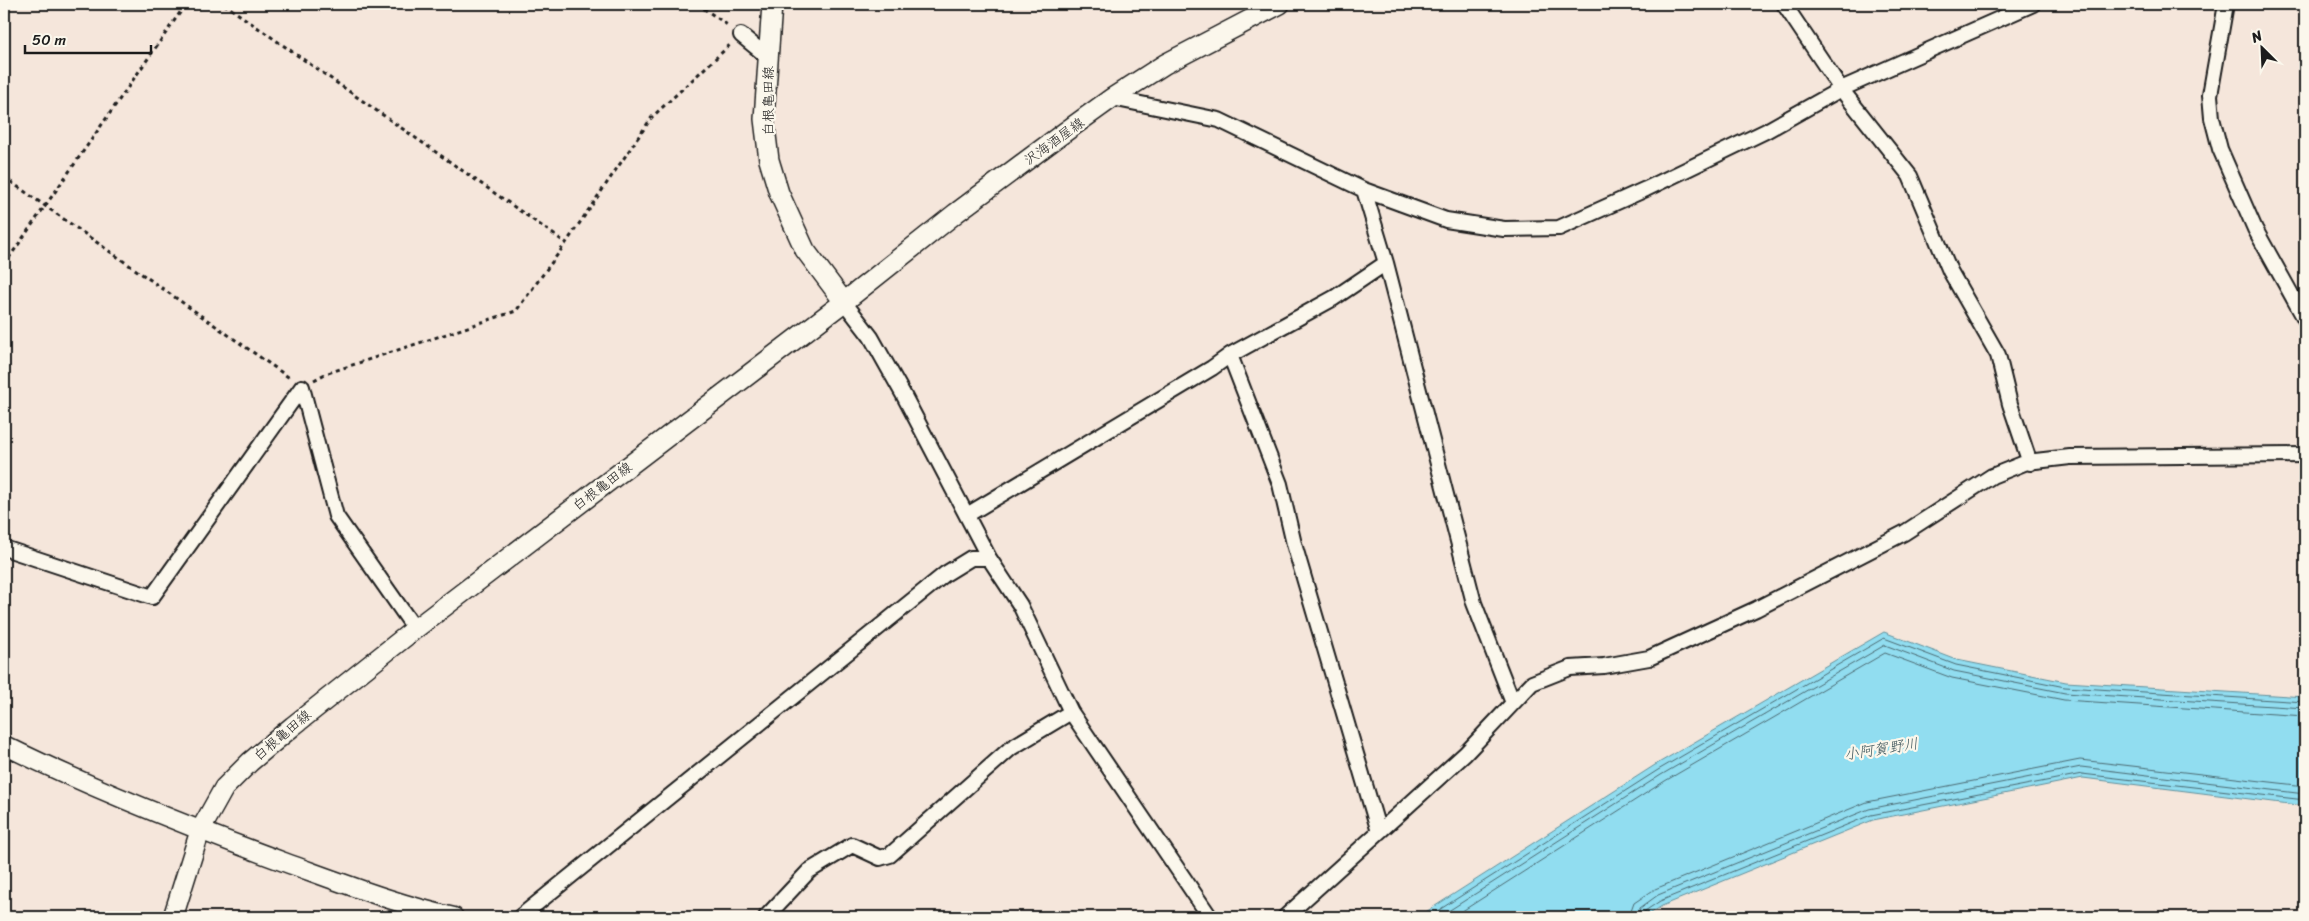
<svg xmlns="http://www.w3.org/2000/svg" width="2309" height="921" font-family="Sriracha,'Klee One',sans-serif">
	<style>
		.water { fill: #91ddf0; stroke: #62909b }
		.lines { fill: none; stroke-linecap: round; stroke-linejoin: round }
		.shore { stroke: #4b6971; stroke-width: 1 }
		.minor-casing { stroke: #1c1c1c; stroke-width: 18 }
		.tertiary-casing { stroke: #1c1c1c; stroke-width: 21 }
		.secondary-casing { stroke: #1c1c1c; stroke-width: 22 }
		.path { stroke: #1c1c1c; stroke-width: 3; stroke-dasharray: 4 4; stroke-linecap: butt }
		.minor { stroke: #fbf7ec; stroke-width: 14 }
		.tertiary { stroke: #fbf7ec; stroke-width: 18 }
		.secondary { stroke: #fbf7ec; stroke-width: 19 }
		.labels { text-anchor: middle; stroke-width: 4.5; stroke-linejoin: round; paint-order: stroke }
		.street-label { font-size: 14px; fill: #1c1c1c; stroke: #fbf7ec }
		.water-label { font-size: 15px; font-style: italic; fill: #3f565c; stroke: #fbf7ec }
	</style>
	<rect width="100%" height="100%" fill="#f5e6db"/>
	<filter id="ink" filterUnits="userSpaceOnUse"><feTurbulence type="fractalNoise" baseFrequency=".02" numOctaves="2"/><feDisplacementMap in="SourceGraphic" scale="10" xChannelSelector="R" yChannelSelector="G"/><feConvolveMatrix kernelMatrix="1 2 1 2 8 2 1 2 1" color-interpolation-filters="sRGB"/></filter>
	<g filter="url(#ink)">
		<!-- water -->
		<path class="water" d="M1884,632l73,28 109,22 239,15v109l-222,-28 -210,42 -211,86 -17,11h-227l237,-152z"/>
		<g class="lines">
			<!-- shore -->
			<path class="shore" d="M1428,917l230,-147 226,-132 72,27 109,22 240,15
				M1439,917l222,-142 224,-130 69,26 111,22 240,15
				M1453,917l212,-136 220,-128 67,25 112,22 241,16
				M1629,917l5,-14 21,-14 212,-87 213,-42 225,26
				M1637,917l3,-9 18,-13 211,-86 212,-42 224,27
				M1643,917l2,-6 15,-10 211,-86 211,-41 223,26"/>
			<!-- minor casing -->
			<g class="minor-casing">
				<path id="minor" d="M1784,4l57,85 69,87 40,95 48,84 12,49 20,59
					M2226,4l-16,91 2,23 8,31 35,80 50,90
					M741,35l27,22
					M1112,98l107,22 145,70 82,30 58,9 55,-1 87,-39 120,-58 75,-42 192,-85
					M1364,190l22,73 88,340 39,100
					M844,302l27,35 32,57 86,164 31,47 51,107 139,205
					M1230,355l50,129 14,60 85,288
					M302,387l34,129 79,113
					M967,515l245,-147 18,-13 104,-57 52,-35
					M4,548l148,49 150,-210
					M520,917l425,-343 26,-16h18
					M766,917l43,-46 43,-26 28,13 10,-3 121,-107 60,-36
					M1285,917l180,-163 67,-71 38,-15 34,-2 45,-8 107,-49 148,-76 88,-57 35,-14 43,-5 235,-2"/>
			</g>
			<!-- tertiary casing -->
			<g class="tertiary-casing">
				<path id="tertiary" d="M4,745c91,45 185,82 280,117 56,20 112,42 170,55"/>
			</g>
			<!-- secondary casing -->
			<g class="secondary-casing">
				<path id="secondary" d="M772,4l-8,115 5,41 10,33 26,57 39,52
					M173,917l27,-86 24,-43 26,-26 43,-36 122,-97 429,-327 112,-89 102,-76 54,-39 53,-34 115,-60"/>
			</g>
			<!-- path -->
			<path class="path" d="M224,4l342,239
				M697,4l32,22
				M4,177l287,202
				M4,265l182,-261
				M314,380l11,-6 191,-63 50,-68 86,-126 79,-73"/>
			<!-- minor -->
			<use href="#minor" class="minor"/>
			<!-- tertiary -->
			<use href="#tertiary" class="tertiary"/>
			<!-- secondary -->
			<use href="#secondary" class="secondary"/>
		</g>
	</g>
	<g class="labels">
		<!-- street labels -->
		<g class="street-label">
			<text transform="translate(768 101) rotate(-90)" y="5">白根亀田線</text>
			<text transform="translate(1054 141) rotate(-36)" y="5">沢海酒屋線</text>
			<text transform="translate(602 486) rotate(-37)" y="5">白根亀田線</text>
			<text transform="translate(282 735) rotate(-40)" y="5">白根亀田線</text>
		</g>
		<!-- water labels -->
		<g class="water-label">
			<text transform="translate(1881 749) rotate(-9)" y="5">小阿賀野川</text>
		</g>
	</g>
	<!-- margin -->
	<rect width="2309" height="921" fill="none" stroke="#fbf7ec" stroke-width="20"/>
	<rect x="10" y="10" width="2289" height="901" fill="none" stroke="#1c1c1c" stroke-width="2" filter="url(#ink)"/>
	<!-- north arrow -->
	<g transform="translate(2262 48) rotate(336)" stroke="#fbf7ec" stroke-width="4" paint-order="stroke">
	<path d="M0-4L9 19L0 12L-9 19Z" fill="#1c1c1c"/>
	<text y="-8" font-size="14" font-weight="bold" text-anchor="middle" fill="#1c1c1c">N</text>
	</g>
	<!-- scale -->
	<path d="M25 45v8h126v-8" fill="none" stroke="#1c1c1c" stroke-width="2.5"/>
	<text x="32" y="45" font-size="15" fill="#1c1c1c" stroke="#fbf7ec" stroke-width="4" paint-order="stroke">50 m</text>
</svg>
